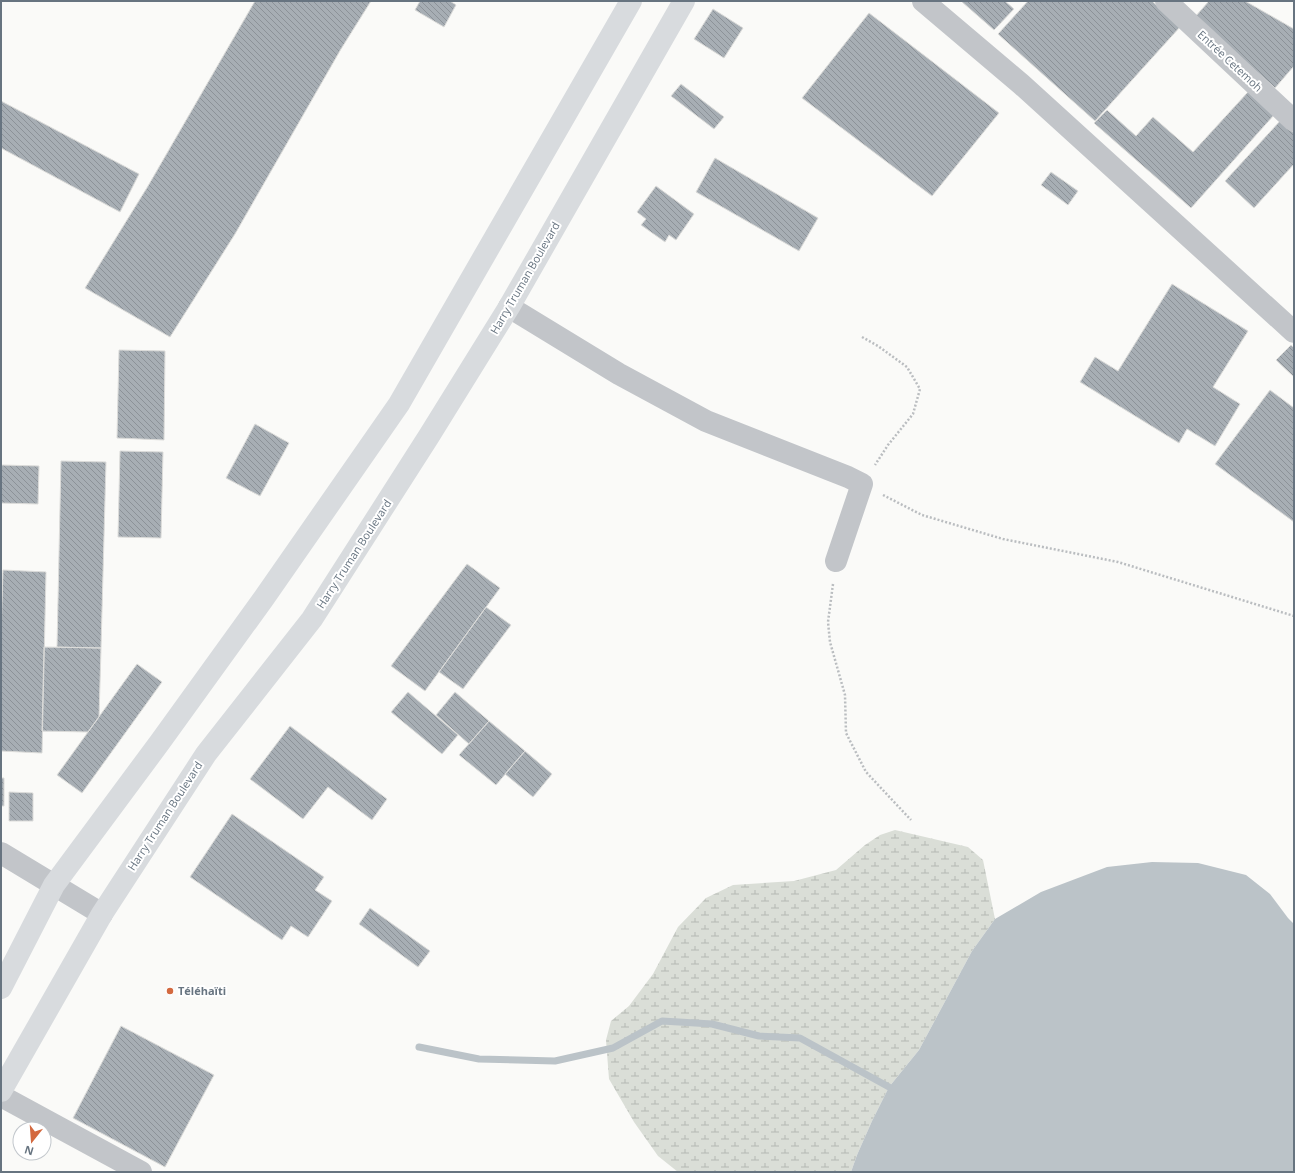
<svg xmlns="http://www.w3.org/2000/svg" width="1295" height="1173" font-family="'Open Sans',sans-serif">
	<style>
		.wetland { fill: url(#wetland-marsh) }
		.water { fill: #bbc3c8 }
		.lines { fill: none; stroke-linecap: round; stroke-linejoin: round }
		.stream { stroke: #bbc3c8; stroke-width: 7 }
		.building { fill: url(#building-back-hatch); stroke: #dcdcda }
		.path { stroke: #babdc0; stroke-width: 2.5; stroke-dasharray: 2 2; stroke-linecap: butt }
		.minor { stroke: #c2c5c9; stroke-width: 22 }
		.major { stroke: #d8dbde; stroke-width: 22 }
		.poi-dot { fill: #d3693f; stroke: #fff; stroke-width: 1.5 }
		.labels { text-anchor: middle; stroke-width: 4; stroke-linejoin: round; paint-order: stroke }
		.street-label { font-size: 11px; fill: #677480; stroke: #fff }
		.poi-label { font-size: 11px; font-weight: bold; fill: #677480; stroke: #fff; text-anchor: start }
	</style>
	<defs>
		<pattern id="wetland-marsh" width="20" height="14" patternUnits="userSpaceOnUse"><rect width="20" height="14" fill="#daded7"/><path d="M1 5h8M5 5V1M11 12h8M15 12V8" fill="none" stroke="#b5b9b4"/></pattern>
		<pattern id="building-back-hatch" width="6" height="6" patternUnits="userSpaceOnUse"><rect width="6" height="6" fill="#a7aeb4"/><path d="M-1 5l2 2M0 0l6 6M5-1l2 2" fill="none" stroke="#8c9298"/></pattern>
	</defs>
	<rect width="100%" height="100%" fill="#fafaf8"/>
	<!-- wetland -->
	<path class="wetland" d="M895,830l73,17 15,13 12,59 -23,32 -53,99 -30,37 -17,34 -15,34 -6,17h-173l-20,-16 -24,-34 -25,-43 -3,-39 5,-19 18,-15 24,-32 25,-47 28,-29 27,-13 61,-4 42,-11 29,-25 15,-10z"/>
	<!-- water -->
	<path class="water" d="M1152,862l46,1 48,12 24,19 18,24 6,6v248h-443l6,-17 15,-34 17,-34 30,-37 53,-99 23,-32 46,-27 66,-25z"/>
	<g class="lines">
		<!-- stream -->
		<path class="stream" d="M419,1047l60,12 76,2 58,-13 49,-27 50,3 47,12 41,2 89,49"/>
	</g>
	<!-- building -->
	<path class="building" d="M255,1h116l-30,48 -106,185 -65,103 -85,-49 63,-102z
		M420,1h30l6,4 -12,22 -29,-17z
		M961,1h44l9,8 -20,21z
		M1028,1h124l28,26 -85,94 -97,-87z
		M1209,1h36l49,28v37l-19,22 -80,-71z
		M713,9l30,19 -19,30 -30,-19z
		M869,13l130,100 -67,83 -130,-98z
		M681,84l43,33 -10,12 -43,-33z
		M1248,92l26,23 -83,93 -97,-85 13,-13 29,26 17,-19 40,35z
		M1,101l138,73 -19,38 -119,-64z
		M1280,121l14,12v31l-40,44 -29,-27z
		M715,158l103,60 -19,33 -103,-59z
		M1051,172l27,19 -10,14 -27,-20z
		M656,186l38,28 -18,26 -7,-5 -4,7 -24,-17 5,-6 -9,-7z
		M1172,284l76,47 -35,56 27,17 -25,42 -28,-17 -8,14 -99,-61 15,-25 23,14z
		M1291,345l3,3v29l-18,-17z
		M119,350l46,1 -1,89 -47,-2z
		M1270,390l24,18v114l-79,-58z
		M255,424l34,19 -29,53 -34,-18z
		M120,451l43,1 -2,86 -43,-1z
		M61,461l45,1 -5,186 -44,-1z
		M1,465l38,1 -1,38 -37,-1z
		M467,564l33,24 -75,103 -34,-25z
		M3,570l43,2 -4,181 -41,-2v-116z
		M486,607l25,18 -48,64 -24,-17z
		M44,647l57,1 -2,69 -11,15 -46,-1z
		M137,664l25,18 -80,111 -25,-18z
		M408,692l50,43 -16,19 -51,-42z
		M455,692l34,29 -20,23 -33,-29z
		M489,721l36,30 -29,34 -37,-30z
		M290,726l97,73 -15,21 -44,-33 -25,32 -53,-40z
		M525,751l27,23 -19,23 -28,-23z
		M1,778h3v28h-3z
		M9,792l24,1v28h-24z
		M232,814l92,63 -9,13 17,11 -24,36 -17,-11 -9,14 -92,-63z
		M370,908l60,43 -12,16 -59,-43z
		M121,1026l93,49 -49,92 -92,-49z"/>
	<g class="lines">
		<!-- path -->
		<path class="path" d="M862,337l16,9 29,21 13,22 -7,25 -25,31 -13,20
			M883,495l39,20 81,24 115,23 176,54
			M833,584l-5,38 2,20 15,53 1,38 20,39 45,48"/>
		<!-- minor -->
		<path class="minor" d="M923,1l98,83 273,248
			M1166,1l128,120
			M509,307l110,67 87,47 142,56 14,7 -26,77
			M1,853l101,61
			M1,1096l140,76"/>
		<!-- major -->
		<path class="major" d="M1,988l53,-103 106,-143 104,-144 135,-194 232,-403
			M1,1091l101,-177 104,-160 106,-135 117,-183 80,-129 175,-306"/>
	</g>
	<!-- markers -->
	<circle class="poi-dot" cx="170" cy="991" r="4"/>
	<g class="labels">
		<!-- street labels -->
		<g class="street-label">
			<text transform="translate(1230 61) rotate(43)" y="4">Entrée Cetemoh</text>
			<text transform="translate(525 278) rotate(-60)" y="4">Harry Truman Boulevard</text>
			<text transform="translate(354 554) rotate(-57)" y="4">Harry Truman Boulevard</text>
			<text transform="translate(165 816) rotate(-57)" y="4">Harry Truman Boulevard</text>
		</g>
		<!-- poi labels -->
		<g class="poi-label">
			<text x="178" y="995">Téléhaïti</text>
		</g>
	</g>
	<!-- border -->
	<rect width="1295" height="1173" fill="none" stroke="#677480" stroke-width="4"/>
	<!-- north arrow -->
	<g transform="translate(32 1141) rotate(197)"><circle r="19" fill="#ffffff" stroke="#c2c7cc"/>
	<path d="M0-3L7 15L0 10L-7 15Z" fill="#d3693f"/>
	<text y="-6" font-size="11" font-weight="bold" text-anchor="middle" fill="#677480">N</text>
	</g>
</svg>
